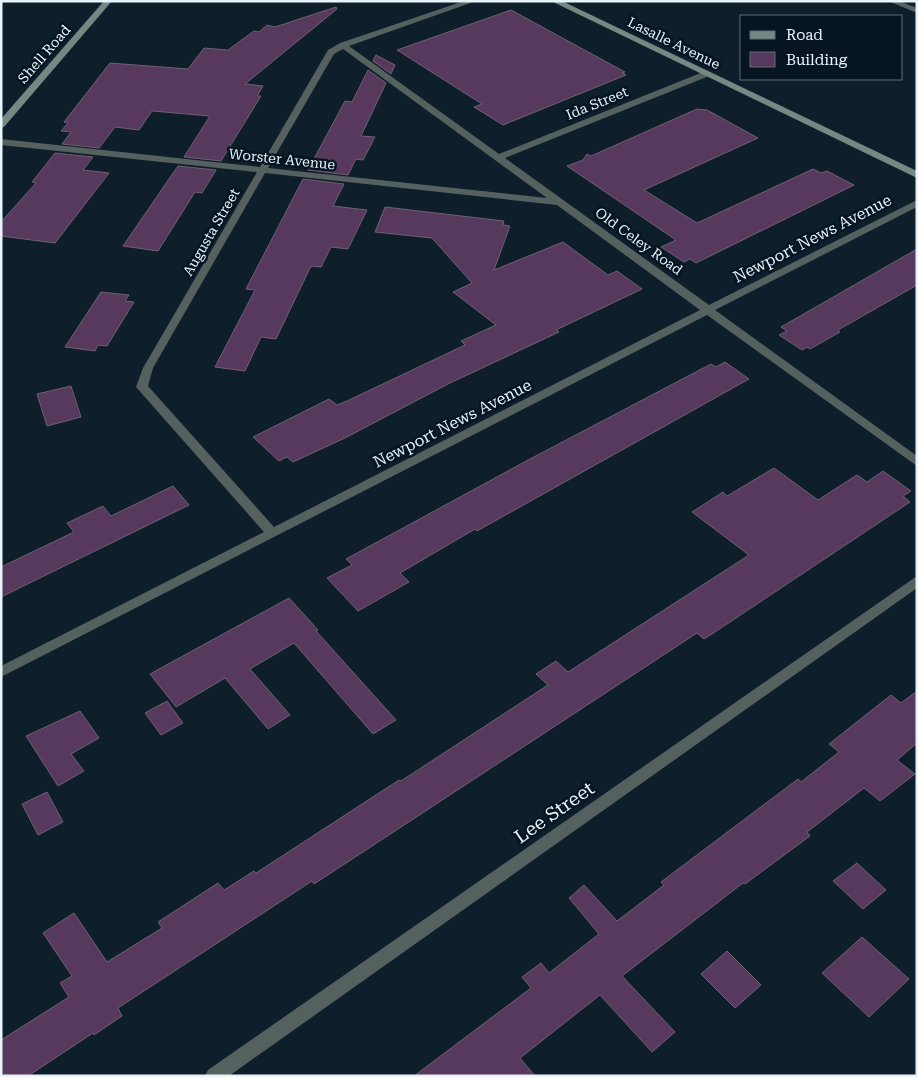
<svg xmlns="http://www.w3.org/2000/svg" width="918" height="1077" font-family="'Roboto Serif',serif">
	<style>
		.building { fill: #58395e; stroke: #6f6072 }
		.lines { fill: none; stroke-linecap: round; stroke-linejoin: round }
		.street { fill: #55615e; fill-rule: evenodd }
		.secondary { fill: #758884; fill-rule: evenodd }
		.labels { text-anchor: middle; stroke-width: 5; stroke-linejoin: round; paint-order: stroke }
		.far-street-label { font-size: 14px; fill: #e8f3fc; stroke: #061521 }
		.street-label { font-size: 16px; fill: #e8f3fc; stroke: #061521 }
		.near-street-label { font-size: 19px; fill: #e8f3fc; stroke: #061521 }
	</style>
	<rect width="100%" height="100%" fill="#0e1e2b"/>
	<!-- building -->
	<path class="building" d="M336,7l1,2 -92,75 18,2 -6,10h4l-40,65 -37,-4 26,-41 -58,-5 -13,19 -24,-3 -16,21 -37,-4 9,-12 -10,-1 7,-8 -4,-1 46,-59 78,6 16,-21 24,2 26,-19 5,1 8,-7 8,2z
		M511,10l114,62 -3,1 4,2 -123,50 -29,-18 8,-3 -85,-54z
		M376,55l19,10 -4,9 -18,-13z
		M368,70l18,13 -25,53 14,1 -12,23 -7,-1 -8,16 -40,-5 37,-69 7,1z
		M697,109l10,1 51,28 -114,52 53,33 116,-54 8,4 6,-2 27,14 -158,78 -6,-4 -6,3 -23,-15 15,-7 -109,-74 16,-6 4,-6 4,2z
		M55,153l38,4 -10,13 26,3 -54,70 -54,-7v-14l35,-39 -4,-1z
		M178,166l38,4 -14,23 -7,-1 -37,59 -35,-5z
		M303,179l41,5 -11,22 34,4 -19,39 -17,-2 -10,20 -10,-1 -35,73 -15,-2 -16,34 -30,-4 40,-77 -9,-1z
		M385,207l119,14 -1,4 7,1 -16,44 69,-28 45,33 9,-4 25,18 -86,41 3,2 -111,52 -103,54 -52,24 -6,-5 -8,4 -26,-24 76,-38 8,6 10,-4 118,-56 -4,-4 35,-16 -43,-33 19,-9 -40,-45 -57,-6z
		M917,249v36l-79,45 2,2 -30,17 -3,-2 -5,3 -23,-15 8,-4 -6,-4z
		M101,292l28,3 -4,6 9,1 -27,44 -9,-1 -3,6 -30,-4z
		M725,362l24,17 -272,152 -2,-2 -75,44 9,9 -51,29 -31,-33 25,-13 -6,-6 184,-100 181,-95 5,3z
		M71,386l10,31 -34,9 -10,-32z
		M774,468l44,32 39,-25 10,7 16,-11 28,20 -8,5 7,6 -195,130 -11,7 -7,-6 -302,198 -81,53 -2,-3 -194,127 4,8 -28,19 -1,-2 -65,43h-27v-36l68,-43 -9,-14 12,-7 -29,-43 31,-20 33,49 55,-34 -4,-6 60,-39 6,7 30,-19 2,2 143,-93 2,1 147,-96 -12,-11 20,-13 12,11 181,-117 -57,-43 31,-20 4,4z
		M173,486l16,19 -188,92v-30l73,-35 -7,-9 36,-17 8,10z
		M289,598l29,32 -2,1 80,89 -23,14 -79,-91 -44,26 40,46 -22,14 -43,-51 -49,29 -26,-33z
		M917,691v52l-20,17 18,14 -35,27 -16,-13 -57,44 3,4 -65,48 -2,-1 -121,93 53,56 -23,20 -52,-57 -80,63 15,18h-121l117,-88 -9,-11 19,-14 8,10 50,-39 -30,-36 15,-13 33,36 47,-36 -3,-3 137,-103 3,3 38,-30 -10,-8 62,-49 10,8z
		M167,701l16,22 -22,12 -16,-22z
		M80,711l19,27 -28,16 13,17 -26,15 -32,-50z
		M47,792l16,30 -25,13 -16,-31z
		M857,863l29,27 -23,19 -30,-28z
		M862,937l47,42 -40,38 -47,-44z
		M727,951l34,34 -26,23 -34,-34z"/>
	<g class="lines">
		<!-- street -->
		<path class="street" d="M464,1h12l-127,45 150,108 204,-82h6v4l-204,82 204,147 208,-105v7l-202,103 202,146v10l-210,-151 -706,362v-11l263,-134 -128,-145 7,-19 114,-196 -256,-27v-6l259,28 68,-117 12,-7zM343,49l204,149 -279,-30 66,-114zM265,173l292,32 143,105 -426,217 -126,-141 5,-18z
			M888,1h11l18,7v5z
			M917,576v12l-688,488h-24l3,-6z"/>
		<!-- secondary -->
		<path class="secondary" d="M104,1h8l-108,126 -3,1v-9z
			M551,1h11l355,170v7z"/>
	</g>
	<g class="labels">
		<!-- far-street labels -->
		<g class="far-street-label">
			<text transform="translate(674 43) rotate(26)" y="5">Lasalle Avenue</text>
			<text transform="translate(44 54) rotate(-49)" y="5">Shell Road</text>
			<text transform="translate(597 103) rotate(-22)" y="5">Ida Street</text>
			<text transform="translate(282 159) rotate(6)" y="5">Worster Avenue</text>
			<text transform="translate(211 232) rotate(-60)" y="5">Augusta Street</text>
			<text transform="translate(639 241) rotate(36)" y="5">Old Celey Road</text>
		</g>
		<!-- street labels -->
		<g class="street-label">
			<text transform="translate(812 238) rotate(-27)" y="6">Newport News Avenue</text>
			<text transform="translate(452 423) rotate(-27)" y="6">Newport News Avenue</text>
		</g>
		<!-- near-street labels -->
		<g class="near-street-label">
			<text transform="translate(554 812) rotate(-35)" y="7">Lee Street</text>
		</g>
	</g>
	<!-- border -->
	<rect width="918" height="1077" fill="none" stroke="#e8f3fc" stroke-width="5"/>
	<!-- legend -->
	<rect x="740" y="15" width="162" height="65" fill="#061521" stroke="#606e79"/>
	<rect x="750" y="31" width="25" height="8" fill="#758884" stroke="#606e79"/>
	<text x="786" y="40" font-size="15" fill="#e8f3fc">Road</text>
	<rect x="750" y="52" width="25" height="15" fill="#58395e" stroke="#606e79"/>
	<text x="786" y="65" font-size="15" fill="#e8f3fc">Building</text>
</svg>
